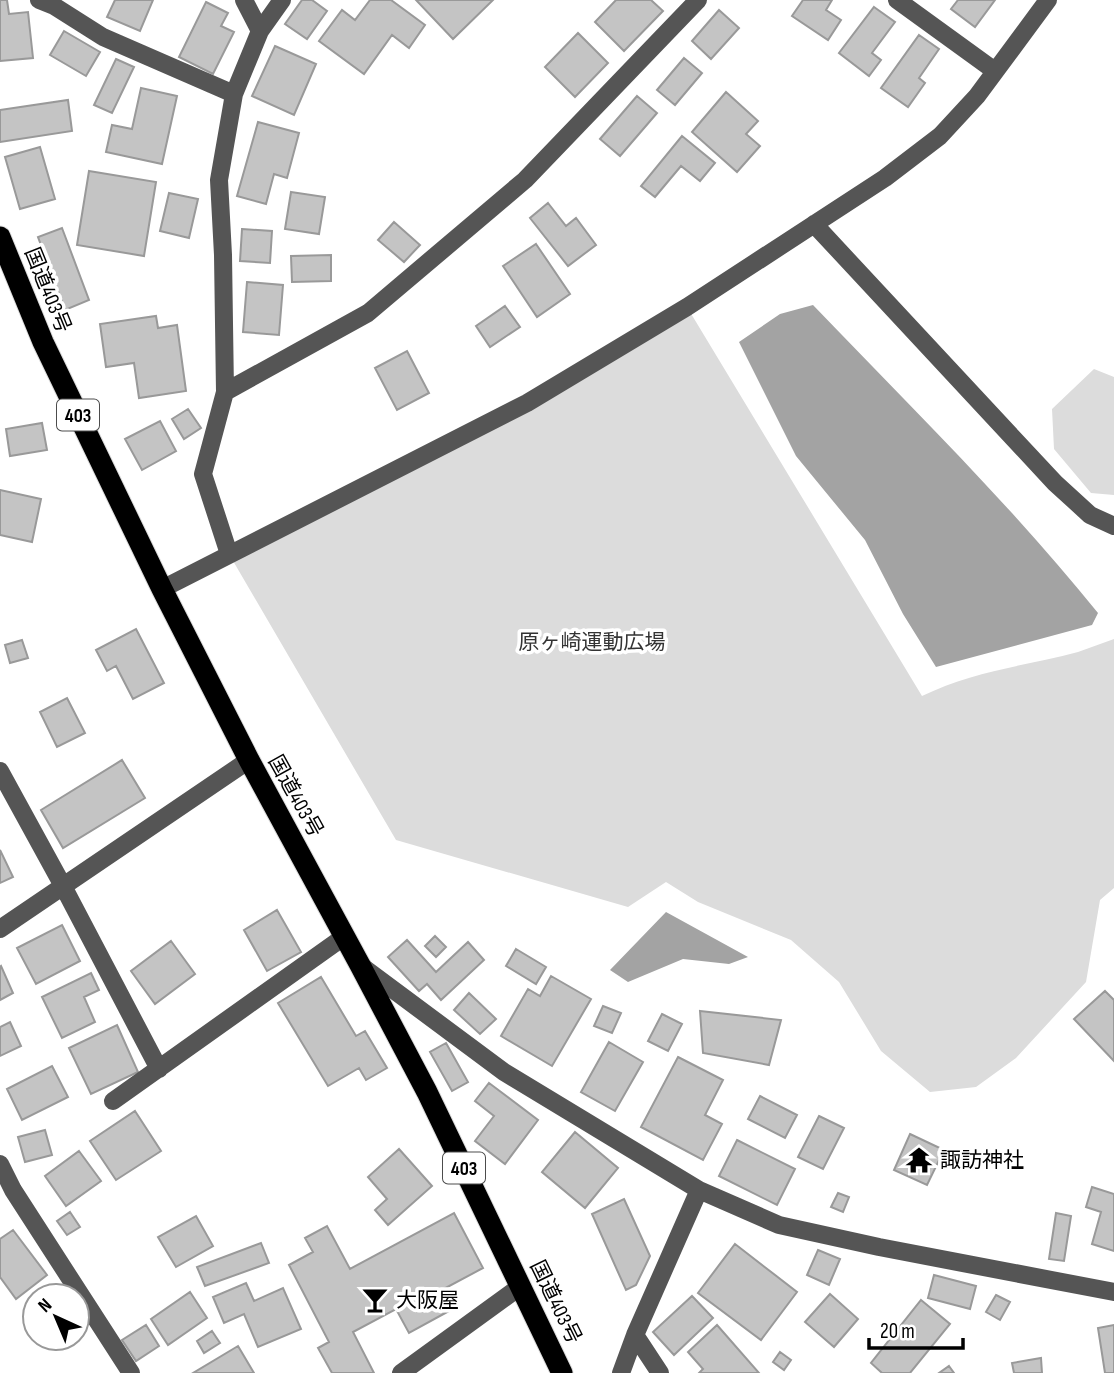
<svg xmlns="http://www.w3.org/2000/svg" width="1114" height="1373" font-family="'Sofia Sans Condensed','Noto Sans JP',sans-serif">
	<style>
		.green { fill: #dcdcdc }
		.water { fill: #a3a3a3 }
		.building { fill: #c4c4c4; stroke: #999; stroke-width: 2 }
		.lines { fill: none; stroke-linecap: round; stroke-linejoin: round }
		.highway-casing { stroke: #dbdbdb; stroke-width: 23 }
		.minor { stroke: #555; stroke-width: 18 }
		.highway { stroke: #000; stroke-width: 21 }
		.labels { text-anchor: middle; stroke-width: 7; stroke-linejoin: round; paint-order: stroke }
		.shield { fill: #fff; stroke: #4c4c4c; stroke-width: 2 }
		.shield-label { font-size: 19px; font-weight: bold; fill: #000 }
		.street-label { font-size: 21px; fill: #000; stroke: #fff }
		.park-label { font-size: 21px; fill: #333; stroke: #fff }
		.poi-label { font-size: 21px; fill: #000; stroke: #fff; text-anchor: start }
	</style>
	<rect width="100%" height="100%" fill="#fff"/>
	<!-- green -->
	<path class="green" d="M687,307l235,389c51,-25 103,-30 156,-44 12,-4 24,-9 36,-13v249l-14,12 -14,82 -70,76 -40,29 -46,5 -49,-41 -42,-69 -48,-42 -93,-38 -32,-20 -38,25 -232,-67 -167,-286z
		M1094,369l20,8v118l-23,-2 -37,-44 -2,-40z"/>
	<!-- water -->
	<path class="water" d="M813,305c97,101 197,199 285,308l-6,12 -156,42 -33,-53 -38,-74 -69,-84 -57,-114 41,-28z
		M666,912l82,45 -19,7 -46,-5 -55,23 -18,-12z"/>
	<!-- building -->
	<path class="building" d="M0,0h7l2,14 19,-2 5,46 -33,3z
		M115,0h38l-13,31 -33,-14z
		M302,0h10l15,11 -20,28 -22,-15z
		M370,0h21l34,25 -16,23 -17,-13 -28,39 -45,-33 23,-31 13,10z
		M416,0h77l-40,39z
		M616,0h35l12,11 -39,40 -29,-29z
		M803,0h29l-6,10 15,10 -13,20 -36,-24z
		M958,0h37l-20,27 -24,-18z
		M206,2l22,11 -7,13 13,6 -21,42 -34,-17z
		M874,7l21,15 -23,31 9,7 -12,16 -30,-23z
		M719,10l20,18 -28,31 -19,-18z
		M64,31l36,21 -14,24 -36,-21z
		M578,33l30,30 -33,34 -30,-30z
		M919,35l20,14 -20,29 6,5 -17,24 -27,-19z
		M275,46l41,18 -22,51 -42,-19z
		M684,58l18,15 -27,32 -18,-15z
		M116,59l18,8 -22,46 -18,-8z
		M141,88l36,8 -15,68 -56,-12 6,-27 20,4z
		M726,92l32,29 -12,13 14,12 -23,26 -45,-40z
		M637,96l20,17 -37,43 -20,-17z
		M68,100l4,31 -72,11v-32z
		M258,122l41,11 -12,45 -13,-4 -8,30 -29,-8z
		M682,136l33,27 -15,18 -19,-15 -26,31 -14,-11z
		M40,147l15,52 -35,10 -15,-52z
		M89,171l67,11 -12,74 -67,-11z
		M291,192l34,5 -6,37 -34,-5z
		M169,193l29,6 -9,39 -29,-7z
		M548,203l18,23 10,-8 20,27 -28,21 -38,-48z
		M394,222l26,23 -16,17 -26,-22z
		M62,228l27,72 -24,10 -27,-73z
		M242,229l30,2 -2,32 -30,-2z
		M536,244l34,50 -33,23 -34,-51z
		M331,255v26l-39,1 -1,-26z
		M247,282l36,3 -4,50 -36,-3z
		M505,306l15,21 -30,20 -14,-21z
		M156,316l2,12 19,-3 9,66 -47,7 -5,-35 -28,4 -6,-43z
		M407,351l22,42 -32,17 -22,-42z
		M188,409l13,19 -17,11 -12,-20z
		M160,421l16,30 -34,19 -17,-31z
		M42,423l5,27 -37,6 -4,-27z
		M0,490l41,9 -9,43 -32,-7z
		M136,629l28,54 -31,16 -17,-33 -9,5 -11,-21z
		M22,640l6,18 -18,5 -5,-18z
		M67,698l18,35 -28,14 -17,-35z
		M122,760l23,38 -82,50 -22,-38z
		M0,850l13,27 -13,6z
		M277,910l24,42 -34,19 -23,-41z
		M62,925l18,36 -44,23 -19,-36z
		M435,936l11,11 -10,10 -11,-11z
		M407,940l29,32 32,-30 16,18 -43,40 -14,-16 -8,7 -31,-34z
		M171,941l24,33 -40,30 -24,-33z
		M516,949l30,18 -10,17 -30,-18z
		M1,966l12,27 -13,7v-33z
		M91,973l8,17 -15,7 11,25 -33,16 -20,-41z
		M551,976l40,23 -39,67 -51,-30 27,-47 12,7z
		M321,977l35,59 9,-5 22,37 -21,12 -7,-12 -31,18 -50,-83z
		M1105,991l9,9v61l-40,-42z
		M469,993l27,26 -16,15 -26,-24z
		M603,1006l18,7 -9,20 -18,-7z
		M700,1011l81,9 -12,45 -66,-12z
		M662,1014l20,10 -14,27 -20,-10z
		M10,1022l11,24 -21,10v-29z
		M117,1025l21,47 -47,22 -22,-46z
		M609,1042l34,20 -28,49 -34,-19z
		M446,1043l22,39 -16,9 -22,-39z
		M678,1057l45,23 -18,35 17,9 -19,36 -62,-33z
		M52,1066l16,31 -46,23 -15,-31z
		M489,1083l49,37 -33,44 -30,-23 19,-25 -19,-15z
		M760,1096l37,19 -12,23 -37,-19z
		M135,1111l26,40 -45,29 -26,-39z
		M819,1116l25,12 -21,41 -25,-12z
		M45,1130l7,25 -27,7 -7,-25z
		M575,1132l43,36 -33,40 -43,-36z
		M910,1134l34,16 -17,35 -33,-15z
		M737,1140l58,29 -18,36 -58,-29z
		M399,1149l33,37 -44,39 -13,-15 12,-11 -19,-22z
		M79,1151l22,30 -35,25 -21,-30z
		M1092,1187l22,7v57l-22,-7 9,-32 -15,-5z
		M838,1193l11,4 -6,15 -12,-5z
		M624,1199l26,57 -14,29 -10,5 -34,-76z
		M70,1212l10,15 -13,8 -10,-14z
		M454,1213l29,55 -45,24 11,19 -40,22 -13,-24 -43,23 21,41h-42l-14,-25 11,-6 -40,-77 24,-13 -8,-14 22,-12 23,43z
		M1056,1213l15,3 -7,45 -15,-2z
		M196,1216l17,30 -37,21 -18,-30z
		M13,1230l34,45 -31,24 -16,-22v-38z
		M261,1243l8,20 -64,23 -8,-19z
		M735,1244l62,48 -36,48 -63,-47z
		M818,1250l22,9 -11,26 -22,-10z
		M934,1275l42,11 -6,23 -42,-11z
		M246,1283l8,18 29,-13 18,41 -43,18 -14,-33 -20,9 -11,-26z
		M190,1292l17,26 -39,27 -17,-26z
		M830,1294l28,25 -24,28 -29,-25z
		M996,1295l14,7 -10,18 -14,-8z
		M692,1296l21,22 -39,37 -21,-23z
		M921,1300l29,24 -40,49h-28l-11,-10z
		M146,1325l13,21 -23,15 -14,-21z
		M717,1325l42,48h-60l4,-4 -15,-17z
		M1114,1325v48h-9l-7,-45z
		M212,1331l8,12 -16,10 -7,-12z
		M238,1346l16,27h-61z
		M780,1352l11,8 -7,10 -11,-8z
		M1041,1358l1,15h-28l-2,-10z
		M949,1366l5,7h-15z"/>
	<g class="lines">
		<!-- highway casing -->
		<g class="highway-casing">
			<path id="highway" d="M0,237l43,105 119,247 87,171 111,205 67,127 135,281"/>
		</g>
		<!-- minor -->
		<path class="minor" d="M39,0l15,6 49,31 131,57
			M244,0l16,31
			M897,0l98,71
			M814,224l241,259 35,32 24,11
			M225,392l143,-79 157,-133 173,-180
			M229,554l-26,-80 22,-82 -2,-137 -4,-75 15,-86 26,-63 22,-31
			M162,589l365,-186 160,-96 198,-129 55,-42 37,-40 71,-96
			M0,771l63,115 96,183
			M0,929l249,-169
			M360,965l144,107 195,118 80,35 100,22 235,45
			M113,1101l232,-165
			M0,1164l13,26 118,183
			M635,1335l25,38
			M401,1373l120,-87
			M621,1373l14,-38 64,-145"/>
		<!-- highway -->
		<use href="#highway" class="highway"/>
	</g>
	<!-- icons -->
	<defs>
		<g id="temple-bare" transform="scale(2.1)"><path d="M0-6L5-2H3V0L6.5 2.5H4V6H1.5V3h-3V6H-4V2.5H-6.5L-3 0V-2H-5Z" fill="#000" stroke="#fff" stroke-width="2.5" paint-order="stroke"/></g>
		<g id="bar-bare" transform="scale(2.1)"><path d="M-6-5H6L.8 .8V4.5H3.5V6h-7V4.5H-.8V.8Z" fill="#000" stroke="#fff" stroke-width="2.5" paint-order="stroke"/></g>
	</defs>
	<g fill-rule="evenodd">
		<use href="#temple-bare" x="919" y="1160"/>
		<use href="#bar-bare" x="375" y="1300"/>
	</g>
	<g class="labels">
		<!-- shield labels -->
		<g class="shield">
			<rect x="57" y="399.5" width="42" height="31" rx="5"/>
			<rect x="443" y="1152.5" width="42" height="31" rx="5"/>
		</g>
		<g class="shield-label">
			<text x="78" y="422">403</text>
			<text x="464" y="1175">403</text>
		</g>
		<!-- street labels -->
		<g class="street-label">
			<text transform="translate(48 290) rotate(68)" y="7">国道403号</text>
			<text transform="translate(296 796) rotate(61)" y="7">国道403号</text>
			<text transform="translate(556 1302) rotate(64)" y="7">国道403号</text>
		</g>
		<!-- park labels -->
		<g class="park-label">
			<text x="592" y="649">原ヶ崎運動広場</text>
		</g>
		<!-- poi labels -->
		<g class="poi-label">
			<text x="940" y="1167">諏訪神社</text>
			<text x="396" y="1307">大阪屋</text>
		</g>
	</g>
	<!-- north arrow -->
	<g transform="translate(56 1317) rotate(316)"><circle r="33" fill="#ffffff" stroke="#999999" stroke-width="2"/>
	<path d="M0-5L12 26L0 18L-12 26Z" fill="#000000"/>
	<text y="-10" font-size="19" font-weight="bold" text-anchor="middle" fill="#000000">N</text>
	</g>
	<!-- scale -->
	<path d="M869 1338v10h94v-10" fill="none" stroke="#000000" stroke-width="3.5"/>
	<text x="880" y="1338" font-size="21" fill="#000000" stroke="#ffffff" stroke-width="5" paint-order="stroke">20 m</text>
</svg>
